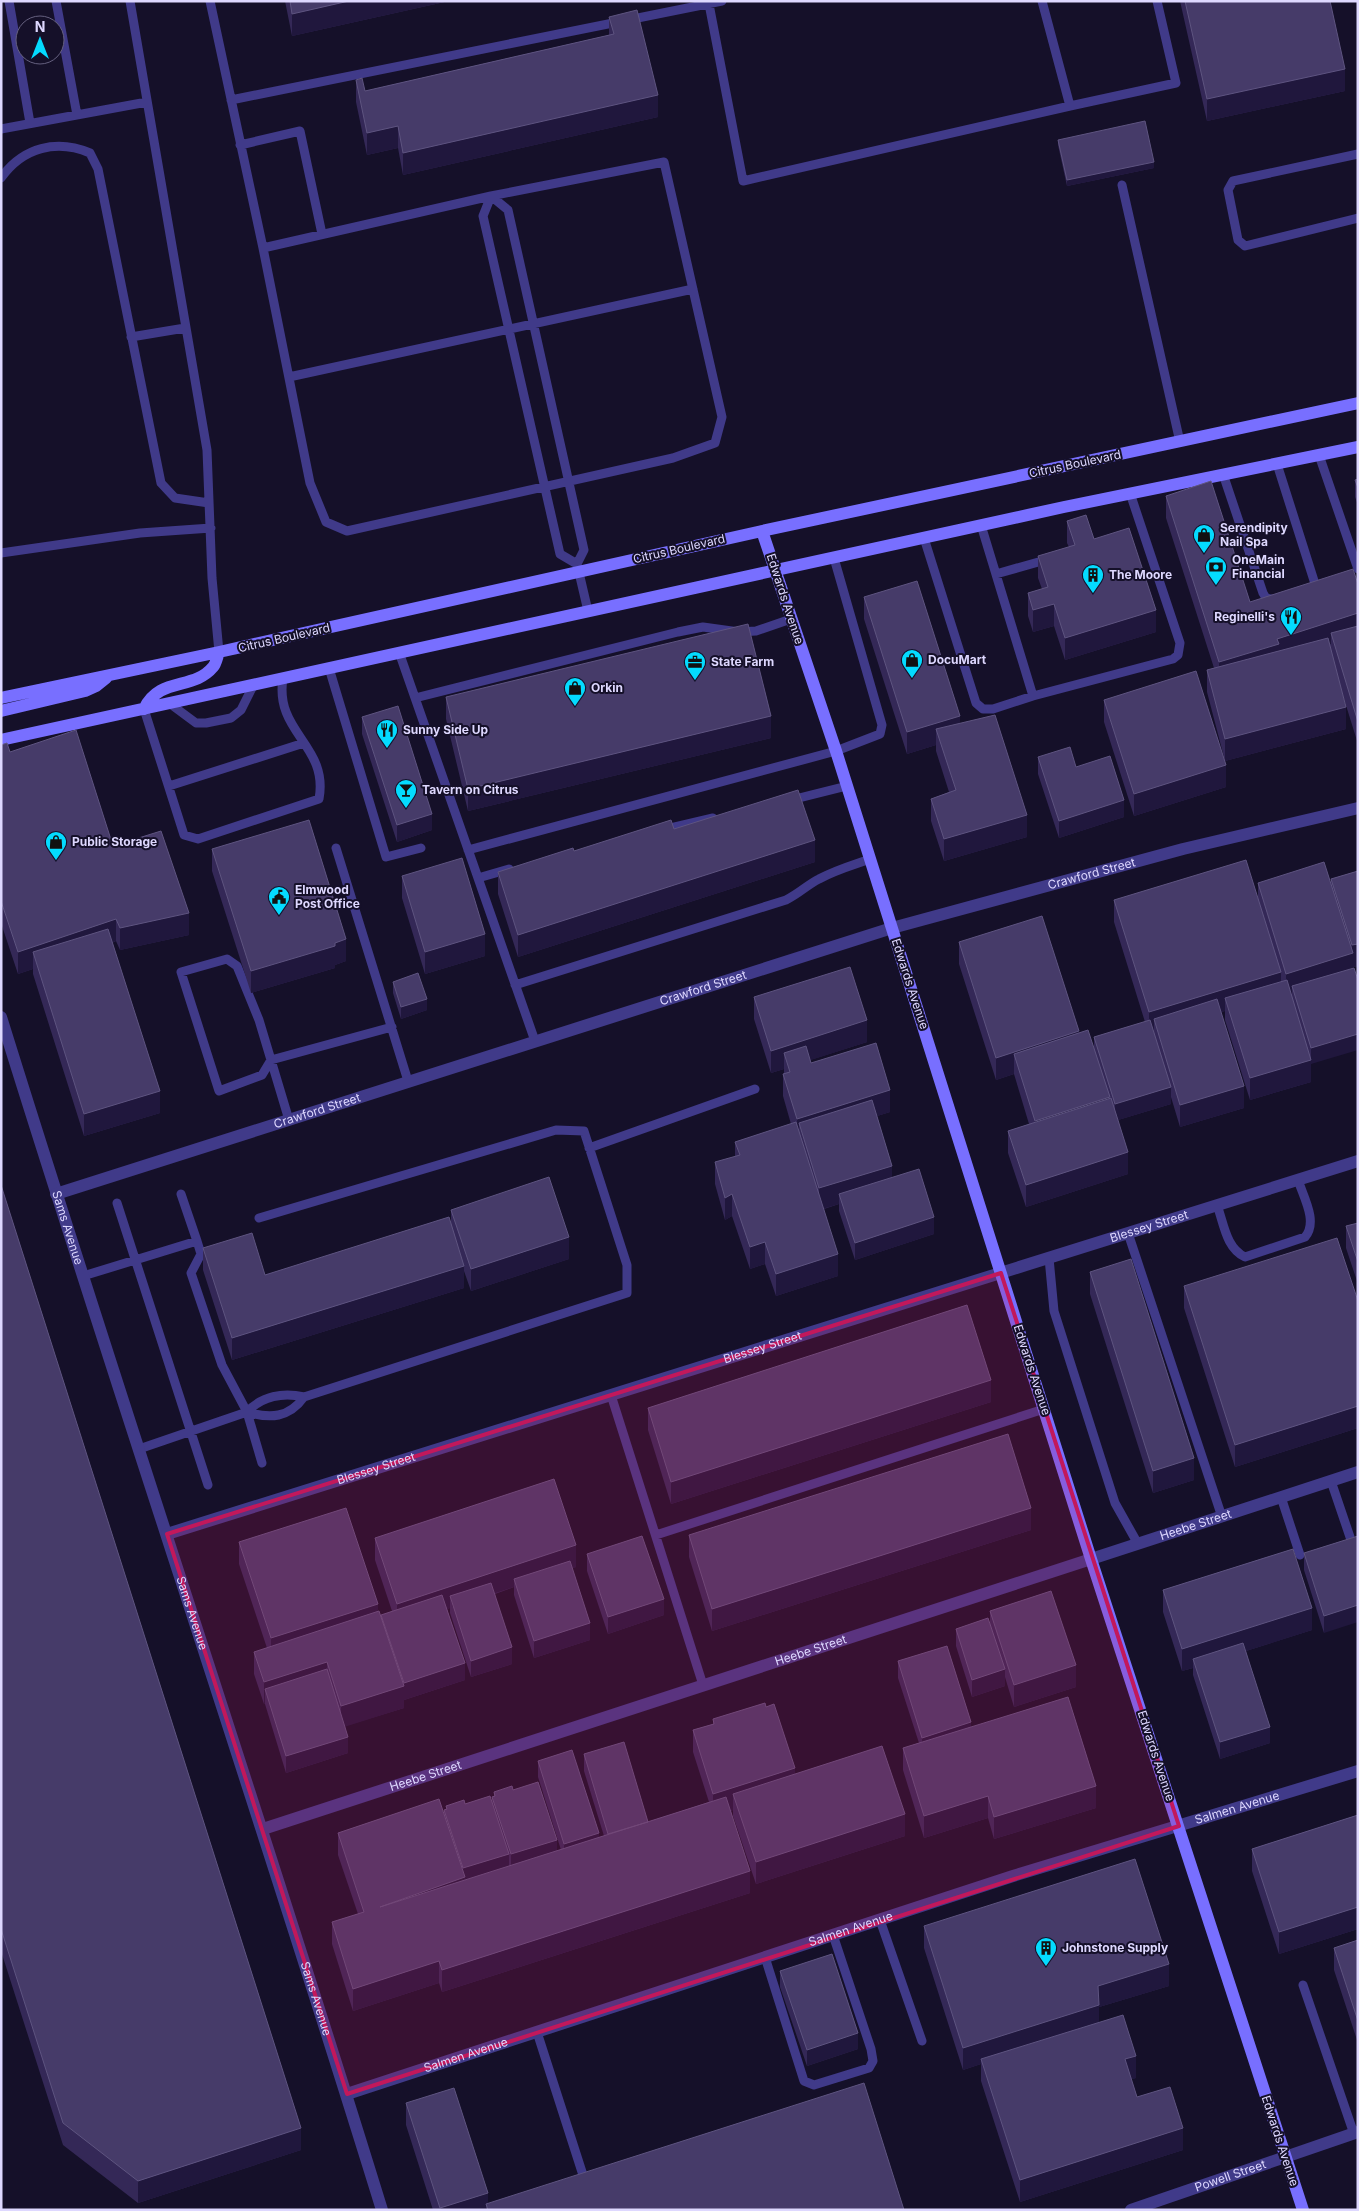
<svg xmlns="http://www.w3.org/2000/svg" width="1359" height="2211" font-family="Inter,sans-serif">
	<style>
		.lines { fill: none; stroke-linecap: round; stroke-linejoin: round }
		.lane { stroke: #403a89; stroke-width: 9 }
		.street { stroke: #403a89; stroke-width: 12 }
		.secondary { stroke: #786fff; stroke-width: 12 }
		.wall { fill: #342857 }
		.shaded-wall { fill: #20173d }
		.building { fill: #463b69; stroke: #5e5480 }
		.marked { fill: #c2185b; fill-opacity: 0.2; stroke: #c2185b; stroke-width: 4; stroke-linejoin: round }
		.labels { text-anchor: middle; stroke-width: 4; stroke-linejoin: round; paint-order: stroke }
		.street-label { font-size: 12px; fill: #ded8ff; stroke: #151029 }
		.poi-label { font-size: 12px; font-weight: bold; fill: #ded8ff; stroke: #151029; text-anchor: start }
	</style>
	<rect width="100%" height="100%" fill="#151029"/>
	<g class="lines">
		<!-- lane -->
		<path class="lane" d="M9,1l21,122
			M56,1l21,114
			M130,1l77,449 5,128 7,74
			M210,1l53,247
			M709,4l34,177 327,-75 -28,-105
			M231,100l491,-99
			M1070,106l106,-23 -19,-82
			M1,129l146,-27
			M240,145l60,-14 22,103
			M1358,154l-125,27 -5,9 10,50 7,6 113,-28
			M664,162l58,255 -7,26 -42,15 -326,73 -21,-9 -16,-39 -47,-235 228,-52z
			M1,178c22,-31 56,-39 89,-25l8,16 63,314 14,15 34,5
			M1122,185l58,257
			M131,337l54,-9
			M289,377l404,-88
			M1319,455l39,114
			M1277,464l39,123 -5,2
			M1223,474l40,119 3,5 9,2
			M981,525l52,171
			M924,538l52,165 7,6h10l40,-13 140,-37 5,-4 2,-12 -50,-150
			M1,553l139,-20 71,-5
			M577,564l-17,-10 -77,-338 8,-20 17,14 76,340 -7,14 11,47
			M996,574l53,-15
			M399,652l136,389
			M329,668l57,189 35,-9
			M415,698l263,-66 25,-5 36,5 17,-1 35,-12
			M169,703l27,20h10l25,-5 10,-8 13,-26
			M144,709l40,126 14,4 121,-40c10,-54 -45,-66 -36,-121
			M169,786l135,-43
			M791,800l56,-14
			M662,830l51,-12
			M336,848l72,233
			M468,850l368,-99 44,-17 2,-9 -48,-167
			M478,878l31,-9
			M515,985l271,-85c14,-7 21,-15 33,-21 16,-9 34,-14 51,-20
			M289,1120l-30,-100 -22,-54 -10,-7 -46,13 38,119 43,-16 9,-15 121,-33
			M589,1148l166,-59
			M117,1203l91,282
			M1217,1205c7,19 9,43 28,52l60,-20c13,-15 -1,-39 -7,-57
			M1128,1233l94,284
			M197,1241l4,13 -10,19 31,92 25,47c23,7 42,6 57,-15
			M1049,1258l5,53 61,192 23,41
			M83,1276l114,-35 -16,-47
			M611,1395l92,290
			M247,1412c15,-16 36,-20 57,-15l323,-104v-28l-43,-134 -28,-1 -297,88
			M139,1449l108,-37 15,51
			M1331,1481l19,56
			M1281,1497l19,58
			M656,1535l388,-126
			M880,1920l42,121
			M765,1957l39,124 10,4 55,-17 4,-7 -2,-12 -38,-114
			M1303,1985l51,149
			M537,2032l45,140"/>
		<!-- street -->
		<g class="street">
			<path id="s1" d="M1,1017c124,399 258,794 381,1193"/>
			<path id="s2" d="M56,1194l836,-266 291,-79 175,-41"/>
			<path id="s3" d="M167,1534l1191,-373"/>
			<path id="s4" d="M263,1829l1095,-357"/>
			<path id="s5" d="M347,2094l666,-218 345,-105"/>
			<path id="s6" d="M1131,2210l227,-78"/>
		</g>
		<!-- secondary -->
		<path class="secondary" d="M762,531l74,220 255,808 212,651
			M1,698l218,-46 543,-121 596,-128
			M144,709c16,-33 49,-18 69,-42 3,-3 4,-10 6,-15
			M1,711l84,-20 11,-5 10,-8
			M1,740l1063,-233 294,-60"/>
	</g>
	<!-- wall -->
	<path class="wall" d="M285,1h164l-157,35z
		M1180,1h150l15,90 -138,30z
		M609,17l49,100 -255,58 -5,-27 -31,7 -11,-53v-22l9,11 244,-56z
		M1058,140l96,28 -87,18 -9,-41z
		M1358,479v26l-3,-8v-17z
		M1166,496l84,106 108,-18v160l-18,-58 6,43 -121,32 -18,-69v-22l7,-2 -48,-150z
		M1067,521l27,18 62,93 -91,28 -11,-34 -21,6 -5,-16v-23l14,-4 -4,-11v-22l31,-9 -2,-4z
		M864,597l96,127 67,113 -83,24 -13,-40v-22l18,-7 -13,-41v-6l-29,9 -43,-135z
		M446,697l325,41 -303,73 -22,-92z
		M1104,700l122,87 -92,29 -30,-94z
		M362,717l70,113 -35,12 -35,-108z
		M1,745l9,7 103,94 76,89 -69,15 -4,-9 -4,2 48,170 -76,23 -51,-162v-5l-15,5 -17,-51z
		M1038,757l38,10 48,50 -65,21 -21,-64z
		M674,829l141,33 -297,95 -20,-63v-22l76,-21z
		M212,849l134,112 -11,4v3l-84,25 -39,-122z
		M1358,871v95l-5,1 -42,97v18l-61,18 -25,-80v-9l-4,1 23,96 -64,19 -9,-30v7l-53,16 10,54 -102,33 -18,-54v-22l21,-7 -15,-50 -18,6 -37,-116v-22l120,91 15,15v-11l51,-15 -31,-100v-22l144,-2v-15l73,3v-7z
		M402,876l83,80 -60,18 -23,-76z
		M393,982l34,28 -26,9 -8,-26z
		M754,997l113,45 -57,18 1,3 79,49 -13,4 15,61 42,57 -79,26 -16,-49v-7l-15,5 14,67 -62,20 -11,-32 -15,5 -18,-53 -7,4 -10,-36v-22l20,-5v-15l56,-18 -8,-28v-22h1v-5l-13,4 -17,-54z
		M1,1185l300,965 -163,53 -75,-58 -62,-194z
		M451,1210l118,49 -98,32 -7,-20v17l-232,72 -29,-90v-22l62,27 186,-51z
		M1358,1223v61l-12,-36v-22z
		M1090,1272l104,208 -41,13 -63,-199z
		M1184,1286l174,15v127l-123,39 -51,-159z
		M991,1402l-320,102 -23,-74v-22z
		M1031,1530l-319,101 -23,-74v-22z
		M1358,1536l-34,97 -20,-63v-17z
		M375,1538l201,29 -4,1 18,72 -56,18 -20,-63v-8l-19,7 17,70 -41,13 -21,-64v-5l-3,1 18,71 -61,20v-1v9l-59,18 3,27 -62,20 -21,-69h-1l-10,-30v-22l13,-4 -28,-84v-22l139,70 3,4 11,-5 -17,-51z
		M587,1554l77,61 -56,19 -21,-63z
		M1163,1590l149,40 -66,21 24,92 -50,16 -27,-84v-7l-11,3 -19,-59z
		M990,1611l86,76 -62,20 -9,-30v9l-33,11 -16,-51v-17l34,-4z
		M898,1661l73,66 125,81 -102,31 -6,-21 -64,20 -21,-68v-22l16,-5 -21,-65z
		M713,1719l82,55 110,62 -149,48 -23,-68v-6l-2,1 19,82 -308,99 -3,-9 -86,28 -21,-67v-22l26,-8 -20,-59v-22l106,-19v-4h2v-4l46,-5v-4l2,-1v-4l19,-2 44,61 4,-1 -23,-73v-16l61,76 5,-1 -20,-65v-17l64,68 61,-20 -16,-50v-22l20,-6z
		M1358,1815v114l-79,25 -27,-83v-22z
		M924,1926l245,60 -70,21v15l37,56 -5,1 6,18 46,53 -163,52 -39,-121v-17l-18,6 -39,-122z
		M1358,1940v103l-24,-73v-22z
		M780,1971l78,78 -51,17 -27,-79z
		M406,2103l82,100 416,7h-471l-27,-85z"/>
	<!-- shaded-wall -->
	<path class="shaded-wall" d="M349,1h100l-157,35v-22z
		M1345,69v22l-138,30v-22z
		M658,95v22l-255,58v-22z
		M398,126v22l-31,7v-22z
		M1154,162v6l-87,18v-6z
		M1054,604v22l-21,6v-22z
		M1156,610v22l-91,28v-22z
		M1358,613v22l-27,-2v11l-52,16 -60,24v-22l58,-23z
		M1346,707v22l-121,32v-22z
		M771,716v22l-303,73v-22z
		M960,716v22l-24,-9v16l-29,9v-22z
		M1226,765v22l-92,29v-22z
		M1124,800v17l-65,21v-17z
		M432,814v16l-35,12v-17z
		M1027,815v22l-83,24v-22z
		M815,840v22l-297,95v-22z
		M189,913v22l-69,15v-22z
		M116,919v22l-78,26 -5,-15v17l-15,5v-22z
		M485,934v22l-60,18v-22z
		M346,939v22l-11,4v3l-84,25v-22z
		M1358,944v22l-5,1v8l-61,11v8l-6,2v-22l66,-21v-8z
		M1281,972v22l-56,4v13l-67,20 -4,-12v14l-5,1v-22z
		M427,999v11l-26,9v-12z
		M867,1020v22l-78,25 -5,-14v16l-13,4v-22z
		M1079,1031v22l-65,1v20l-18,6v-22z
		M1358,1034v16l-47,14v18l-61,18v-22l61,-18v-12z
		M1244,1086v22l-64,19v-22z
		M1171,1087v17l-56,17v-17z
		M890,1090v22l-86,27 -5,-16v18h-2v-22z
		M160,1091v22l-76,23v-22z
		M1110,1097v22l-75,24v-22z
		M1128,1152v22l-102,33v-22z
		M892,1166v22l-53,6v10l-20,6v-22z
		M732,1194v22l-7,4v-22z
		M934,1217v17l-79,26v-17z
		M569,1237v22l-98,32v-22z
		M765,1242v22l-15,5v-22z
		M838,1254v22l-62,20v-22z
		M464,1266v22l-232,72v-22z
		M991,1380v22l-320,102v-22z
		M1358,1406v22l-123,39v-22z
		M1194,1458v22l-41,13v-22z
		M1031,1508v22l-319,101v-22z
		M576,1545v22l-59,19 -3,-7v8l-61,20 -3,-11v12l-53,18v-22z
		M664,1599v16l-56,19v-17z
		M378,1604v22l-107,34v-22z
		M1358,1605v17l-34,11v-17z
		M1312,1608v22l-116,37 -3,-8v9l-11,3v-22z
		M590,1623v17l-56,18v-17z
		M512,1647v17l-41,13v-16z
		M327,1662v22l-62,5v15h-1v-22z
		M465,1663v17l-61,20v-17z
		M1076,1665v22l-62,20v-22z
		M1005,1669v17l-33,11v-17z
		M404,1686v22l-63,20v-22z
		M971,1722v17l-49,15v-16z
		M1270,1727v16l-50,16v-17z
		M348,1737v16l-62,20v-17z
		M795,1768v22l-62,4v16l-20,6v-22z
		M1096,1786v22l-102,31v-22z
		M988,1796v22l-64,20v-22z
		M905,1814v22l-149,48v-22z
		M599,1833v17l-35,11v-17z
		M557,1840v17l-46,14v-17z
		M509,1854v16l-129,37 83,-39z
		M750,1871v22l-308,99v-22z
		M1358,1907v22l-79,25v-22z
		M439,1961v22l-86,28v-22z
		M1169,1964v22l-70,21v20l-118,32v5l-18,6v-22l135,-62z
		M858,2033v16l-51,17v-16z
		M1136,2056v22l-11,3v-22z
		M301,2128v22l-163,53v-22z
		M1183,2128v22l-163,52v-22z
		M488,2193v15l-2,-4v6h-46v-2z"/>
	<!-- building -->
	<path class="building" d="M290,1h59l-57,13z
		M1185,1h145l15,68 -138,30z
		M637,10l21,85 -255,58 -5,-27 -31,7 -11,-53 6,-2 3,13 249,-57 -5,-17z
		M1145,121l9,41 -87,18 -9,-40z
		M1358,479v9l-3,-8z
		M1211,481l39,121 103,-33 5,15v29l-81,26 2,5 -60,18 -53,-166z
		M1086,515l8,24 35,-11 27,82 -91,28 -11,-34 -21,6 -5,-17 20,-6 -10,-31 37,-11 -8,-24z
		M917,581l43,135 -53,16 -43,-135z
		M748,624l23,92 -303,73 -22,-92z
		M1358,626v96l-27,-89z
		M1328,638l18,69 -121,32 -18,-69z
		M1196,671l30,94 -92,29 -30,-94z
		M398,706l34,108 -35,11 -35,-108z
		M995,715l32,100 -83,24 -13,-40 25,-9 -20,-61z
		M76,730l37,116 48,-15 28,82 -69,15 -4,-9 -98,33 -17,-51v-156l6,-2 3,9z
		M1070,747l6,20 34,-11 14,44 -65,21 -21,-64z
		M798,790l17,50 -297,95 -20,-63 75,-24 1,3 97,-31 3,9z
		M309,820l37,119 -11,4v3l-84,25 -39,-122z
		M462,858l23,76 -60,18 -23,-76z
		M1246,860l35,112 -132,40 -35,-112z
		M1324,862l29,91 -67,21 -28,-91z
		M1358,871v73l-6,1 -21,-66z
		M1042,916l37,115 -83,27 -37,-116z
		M108,929l52,162 -76,23 -51,-162z
		M850,967l17,53 -96,31 -17,-54z
		M1354,968l4,12v54l-47,14 -19,-62z
		M418,973l9,26 -26,8 -8,-25z
		M1287,980l24,80 -61,18 -25,-80z
		M1217,999l27,87 -64,19 -26,-86z
		M1150,1020l21,67 -56,17 -21,-67z
		M1088,1030l22,67 -75,24 -21,-67z
		M876,1043l14,47 -93,29 -14,-45 7,-2 -6,-19 22,-7 5,17z
		M1111,1098l17,54 -102,33 -18,-54z
		M872,1100l20,66 -73,22 -20,-65z
		M796,1122l42,132 -62,20 -11,-32 -15,5 -18,-53 -7,4 -10,-36 25,-7 -5,-13z
		M919,1169l15,48 -79,26 -16,-49z
		M549,1177l20,60 -98,32 -20,-59z
		M1,1185l300,943 -163,53 -75,-58 -62,-194z
		M449,1217l15,49 -232,72 -29,-90 49,-15 13,42z
		M1358,1223v39l-12,-36z
		M1337,1238l21,63v105l-123,39 -51,-159z
		M1131,1259l63,199 -41,13 -63,-199z
		M967,1305l24,75 -320,102 -23,-74z
		M1008,1434l23,74 -319,101 -23,-74z
		M554,1479l22,66 -179,59 -22,-66z
		M346,1508l32,96 -107,34 -32,-96z
		M642,1536l22,63 -56,18 -21,-63z
		M1358,1536v69l-34,11 -20,-63z
		M1293,1549l19,59 -130,41 -19,-59z
		M570,1561l20,62 -56,18 -20,-62z
		M491,1583l21,64 -41,14 -21,-65z
		M1051,1591l25,74 -62,20 -24,-74z
		M442,1595l23,68 -61,20 -23,-68z
		M379,1611l25,75 -63,20 -14,-44 -63,20 -10,-30z
		M988,1618l17,51 -33,11 -16,-51z
		M1243,1643l27,84 -50,15 -27,-83z
		M947,1646l24,76 -49,16 -24,-77z
		M327,1669l21,68 -62,19 -21,-67z
		M1068,1697l28,89 -102,31 -6,-21 -64,20 -21,-68z
		M765,1703l1,4 8,-3 21,64 -82,26 -20,-64 21,-6 -1,-5z
		M624,1742l24,80 -40,12 -24,-80z
		M882,1746l23,68 -149,48 -23,-68z
		M572,1750l27,83 -35,11 -26,-83z
		M538,1782l19,58 -46,14 -19,-57 3,-1 -1,-4 18,-6 1,4z
		M490,1796l19,58 -46,14 -19,-58 3,-1 -1,-3 18,-6 1,4z
		M726,1797l24,74 -308,99 -3,-9 -86,28 -21,-67 32,-10 -26,-79 101,-34 26,78 -85,30z
		M1358,1815v92l-79,25 -27,-83z
		M1135,1859l34,105 -71,22 1,19 -136,43 -39,-122z
		M1358,1940v81l-24,-73z
		M832,1954l26,79 -51,17 -27,-79z
		M1123,2015l13,41 -11,3 12,38 33,-10 13,41 -163,52 -39,-121z
		M864,2083l40,127h-416l-2,-6z
		M454,2088l34,105 -48,15 -34,-105z"/>
	<!-- marked area -->
	<path class="marked" d="M1001,1273l178,553 -832,268 -180,-560z"/>
	<!-- icons -->
	<defs>
		<g id="shop-pin" transform="scale(1.125)"><path d="M0 17L-7.5 6A9.5 9.5 0 1 1 7.5 6Z" fill="#04dbff" stroke="#151029"/><path d="M-5-2.5h2.3a2.7 3.5 0 0 1 5.4 0H5L5.5 6h-11ZM-1.5-2.5h3a1.5 2.3 0 0 0-3 0Z" fill="#111"/></g>
		<g id="bank-pin" transform="scale(1.125)"><path d="M0 17L-7.5 6A9.5 9.5 0 1 1 7.5 6Z" fill="#04dbff" stroke="#151029"/><path d="M-6-4H6V4H-6ZM0-2.3a2.3 2.3 0 1 0 0 4.6a2.3 2.3 0 1 0 0-4.6Z" fill="#111"/></g>
		<g id="building-pin" transform="scale(1.125)"><path d="M0 17L-7.5 6A9.5 9.5 0 1 1 7.5 6Z" fill="#04dbff" stroke="#151029"/><path d="M-4-6H4V6H1V3H-1V6H-4ZM-2.5-4.3h1.7v1.8h-1.7ZM.8-4.3h1.7v1.8H.8ZM-2.5-1h1.7V.8h-1.7ZM.8-1h1.7V.8H.8Z" fill="#111"/></g>
		<g id="restaurant-pin" transform="scale(1.125)"><path d="M0 17L-7.5 6A9.5 9.5 0 1 1 7.5 6Z" fill="#04dbff" stroke="#151029"/><path d="M-5-6h1v4h1v-4h1v4h1v-4h1v5L-1.5 .5V6h-2V.5L-5-1ZM5-6V6H3V1.5H1.5Q1.5-4 5-6Z" fill="#111"/></g>
		<g id="office-pin" transform="scale(1.125)"><path d="M0 17L-7.5 6A9.5 9.5 0 1 1 7.5 6Z" fill="#04dbff" stroke="#151029"/><path d="M-6-3h4V-5.5h4V-3h4V5H-6ZM-1-4.5V-3h2v-1.5ZM-6 0V1H6V0Z" fill="#111"/></g>
		<g id="bar-pin" transform="scale(1.125)"><path d="M0 17L-7.5 6A9.5 9.5 0 1 1 7.5 6Z" fill="#04dbff" stroke="#151029"/><path d="M-6-5H6L.8 .8V4.5H3.5V6h-7V4.5H-.8V.8Z" fill="#111"/></g>
		<g id="civic-pin" transform="scale(1.125)"><path d="M0 17L-7.5 6A9.5 9.5 0 1 1 7.5 6Z" fill="#04dbff" stroke="#151029"/><path d="M-.6-6.5H3V-4.5H.6V-3L4-1V1h2V6H-6V1h2V-1L-.6-3ZM-1.2 2.5V6h2.4V2.5Z" fill="#111"/></g>
	</defs>
	<g fill-rule="evenodd">
		<use href="#shop-pin" x="1204" y="535"/>
		<use href="#bank-pin" x="1216" y="567"/>
		<use href="#building-pin" x="1093" y="575"/>
		<use href="#restaurant-pin" x="1291" y="617"/>
		<use href="#shop-pin" x="912" y="660"/>
		<use href="#office-pin" x="695" y="662"/>
		<use href="#shop-pin" x="575" y="688"/>
		<use href="#restaurant-pin" x="387" y="730"/>
		<use href="#bar-pin" x="406" y="790"/>
		<use href="#shop-pin" x="56" y="842"/>
		<use href="#civic-pin" x="279" y="897"/>
		<use href="#building-pin" x="1046" y="1948"/>
	</g>
	<g class="labels">
		<!-- street labels -->
		<g class="street-label">
			<text transform="translate(1075 464) rotate(-12)" y="4">Citrus Boulevard</text>
			<text transform="translate(679 549) rotate(-13)" y="4">Citrus Boulevard</text>
			<text transform="translate(785 599) rotate(72)" y="4">Edwards Avenue</text>
			<text transform="translate(284 638) rotate(-13)" y="4">Citrus Boulevard</text>
			<text dy="4" stroke="none"><textPath href="#s2" startOffset="1084">Crawford Street</textPath></text>
			<text transform="translate(910 984) rotate(72)" y="4">Edwards Avenue</text>
			<text dy="4" stroke="none"><textPath href="#s2" startOffset="679">Crawford Street</textPath></text>
			<text dy="4" stroke="none"><textPath href="#s2" startOffset="274">Crawford Street</textPath></text>
			<text dy="4" stroke="none"><textPath href="#s3" startOffset="1029">Blessey Street</textPath></text>
			<text dy="4" stroke="none"><textPath href="#s1" startOffset="221">Sams Avenue</textPath></text>
			<text dy="4" stroke="none"><textPath href="#s3" startOffset="624">Blessey Street</textPath></text>
			<text transform="translate(1032 1370) rotate(72)" y="4">Edwards Avenue</text>
			<text dy="4" stroke="none"><textPath href="#s3" startOffset="219">Blessey Street</textPath></text>
			<text dy="4" stroke="none"><textPath href="#s4" startOffset="981">Heebe Street</textPath></text>
			<text dy="4" stroke="none"><textPath href="#s1" startOffset="626">Sams Avenue</textPath></text>
			<text dy="4" stroke="none"><textPath href="#s4" startOffset="576">Heebe Street</textPath></text>
			<text transform="translate(1156 1756) rotate(72)" y="4">Edwards Avenue</text>
			<text dy="4" stroke="none"><textPath href="#s4" startOffset="171">Heebe Street</textPath></text>
			<text dy="4" stroke="none"><textPath href="#s5" startOffset="935">Salmen Avenue</textPath></text>
			<text dy="4" stroke="none"><textPath href="#s5" startOffset="530">Salmen Avenue</textPath></text>
			<text dy="4" stroke="none"><textPath href="#s1" startOffset="1031">Sams Avenue</textPath></text>
			<text dy="4" stroke="none"><textPath href="#s5" startOffset="125">Salmen Avenue</textPath></text>
			<text transform="translate(1280 2141) rotate(72)" y="4">Edwards Avenue</text>
			<text dy="4" stroke="none"><textPath href="#s6" startOffset="105">Powell Street</textPath></text>
		</g>
		<!-- poi labels -->
		<g class="poi-label">
			<text x="1220" y="532">Serendipity<tspan x="1220" dy="14">Nail Spa</tspan></text>
			<text x="1232" y="564">OneMain<tspan x="1232" dy="14">Financial</tspan></text>
			<text x="1109" y="579">The Moore</text>
			<text x="1275" y="621" text-anchor="end">Reginelli's</text>
			<text x="928" y="664">DocuMart</text>
			<text x="711" y="666">State Farm</text>
			<text x="591" y="692">Orkin</text>
			<text x="403" y="734">Sunny Side Up</text>
			<text x="422" y="794">Tavern on Citrus</text>
			<text x="72" y="846">Public Storage</text>
			<text x="295" y="894">Elmwood<tspan x="295" dy="14">Post Office</tspan></text>
			<text x="1062" y="1952">Johnstone Supply</text>
		</g>
	</g>
	<!-- border -->
	<rect width="1359" height="2211" fill="none" stroke="#ded8ff" stroke-width="5"/>
	<!-- north arrow -->
	<g transform="translate(40 40)"><circle r="24" fill="#151029" stroke="#65607f"/>
	<path d="M0-4L9 19L0 12L-9 19Z" fill="#04dbff"/>
	<text y="-8" font-size="14" font-weight="bold" text-anchor="middle" fill="#ded8ff">N</text>
	</g>
</svg>
